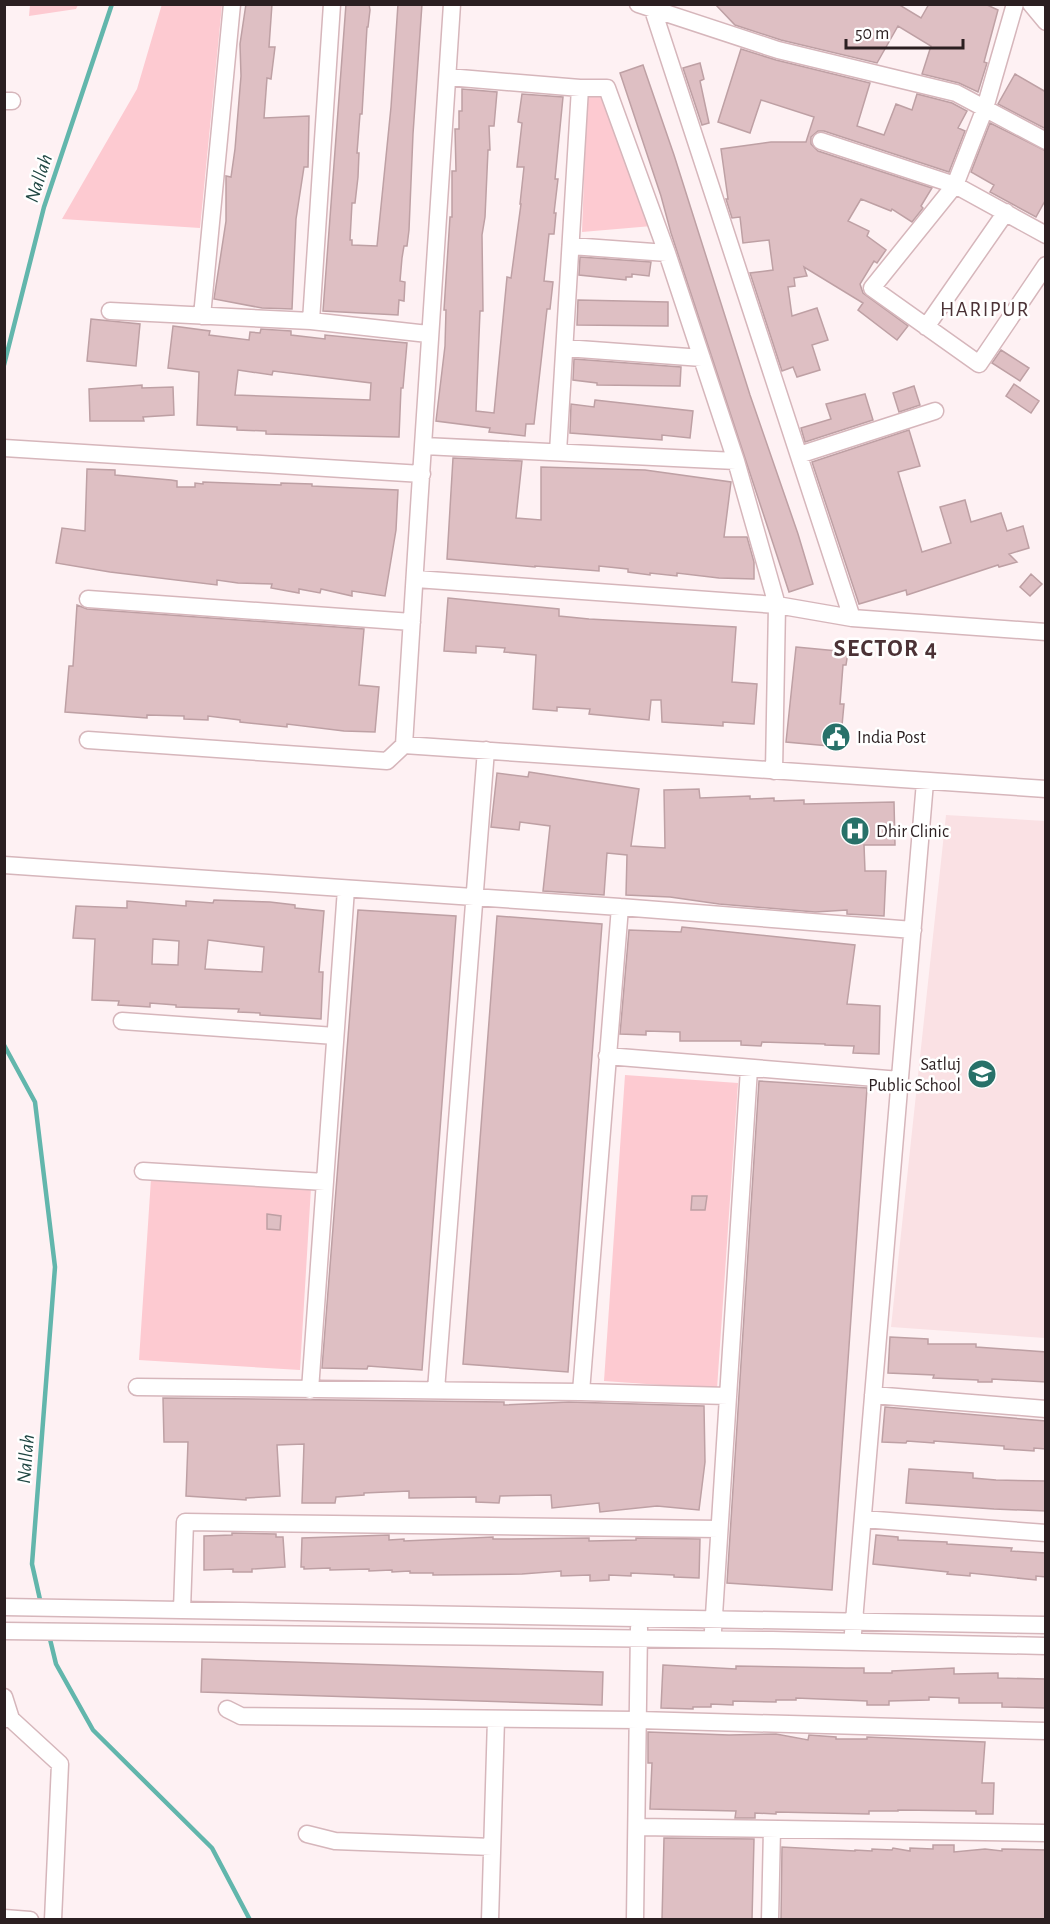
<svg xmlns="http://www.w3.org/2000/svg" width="1050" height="1924" font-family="'Alegreya Sans',sans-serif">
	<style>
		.built { fill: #fae1e4 }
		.green { fill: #fdcad1 }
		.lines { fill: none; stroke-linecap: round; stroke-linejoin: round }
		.stream { stroke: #62b6ac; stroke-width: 4.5 }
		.building { fill: #debfc3; stroke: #bea0a4; stroke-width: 1.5; fill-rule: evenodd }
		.minor-casing { stroke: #d6b6bb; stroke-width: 19 }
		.minor { stroke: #fff; stroke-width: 16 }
		.labels { text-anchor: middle; stroke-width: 5; stroke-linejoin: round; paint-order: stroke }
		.poi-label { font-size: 18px; fill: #2b1f21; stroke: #fff; text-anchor: start }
		.water-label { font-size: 20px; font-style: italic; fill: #1e4541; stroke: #fff }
		.quarter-label { font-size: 21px; letter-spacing: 1.5px; fill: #4b3236; stroke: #fff }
		.district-label { font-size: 24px; font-weight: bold; letter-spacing: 1.5px; fill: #4b3236; stroke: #fff }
	</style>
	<rect width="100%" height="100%" fill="#fef1f3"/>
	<!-- built -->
	<path class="built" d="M946,815l99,6v517l-154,-11z"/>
	<!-- green -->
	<path class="green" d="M162,4l60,1 -22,223 -138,-9 75,-130z
		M30,5v-1l48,1 -2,4 -47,7z
		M603,95l49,131 -70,6 5,-136z
		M625,1075l113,8 -21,306 -113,-8z
		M151,1179l160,9 -11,182 -161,-10z"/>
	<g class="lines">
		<!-- stream -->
		<path class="stream" d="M4,365l40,-158 68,-203
			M4,1045l31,57 20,165 -23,297 9,40
			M49,1635l7,29 37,66 119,118 38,72"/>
	</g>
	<!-- building -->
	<path class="building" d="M246,4h26l-3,43h6l-4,32 -4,-1 -3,40 45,-2 -1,51h-4l-8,52 -4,90 -30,-1 -48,-9 12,-78v-45l5,1 4,-28 6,-73 -1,-32z
		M346,4h23l1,6 -2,17h-1l-5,87h-2l-3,39h2l-1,24 -3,26h-3l-2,37h2v5l25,1 14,-139 7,-103h24l-9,130 -4,96 -2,16h-3l-2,12 -2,23 5,1 -1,19 -5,-1 -1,15 -75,-4z
		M715,4h183l23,14 8,-14h56l13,6 -14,52 3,1 -9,29 -19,-9 -37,-9 9,-28 -33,-20 -21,37 -96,-23 -46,-15z
		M741,49l35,11 94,23 -13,43 27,9 12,-31 16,6 5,-16 35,9 15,8 -9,17 7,3 -16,41 -125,-41h-6l-7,6v7l7,7 114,37 -11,18 2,2 -11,14 -20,-13 -1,2 -30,-12 -13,22 21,10 -2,5 19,14 -9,13 -3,-2 -14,23 3,9 45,33 -11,14 -39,-30 5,-7 -59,-36 3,9 -13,2 1,8 -7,1 4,29 25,-8 11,32 -16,5 8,25 -23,7 -4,-10 -11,4 -32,-98 23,-3 -4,-30 -26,3 -3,-26 -8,1 -6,-19h2l-7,-50 50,-7h35l8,-25 -53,-17 -11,33 -32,-11z
		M700,63l4,16 -4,2 9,42 -7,2 -19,-57z
		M643,65l31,90 76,240 48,139 15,50 -24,8 -118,-359 -10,-37 -41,-123z
		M1015,74l31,18v37l-48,-25z
		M462,89l35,3 -3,34h-5l1,24h-2l-3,67 -3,18 1,76h-3l-4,100 18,2 13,-136 4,1 10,-74h-1l4,-37h-7l5,-44 -4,-1 4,-28 41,3 -8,82h3l-4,34h2l-2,21h-5l-5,47 9,1 -3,27h-3l-13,115h-8l-1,12 -36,-4 1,-4 -54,-7 9,-75 1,-36h-2l6,-93h2v-46h4l-1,-42h4v-18h3z
		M990,123l56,28v48l-10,18 -46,-25 4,-7 -23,-13z
		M580,257l71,5 -2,14 -17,-2v3h-6v3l-47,-5z
		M578,300l90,2v24l-91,-1z
		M91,319l49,5 -4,42 -49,-5z
		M173,326l37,5 -1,4 40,5 1,-8 10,1 1,-4 30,2v4l34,4v-4l82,8 -4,45h-2l-2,49 -133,-3v-3l-29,-1v-3l-40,-2 2,-53 -31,-4zM238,370l34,5 1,-4 98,12 -1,17 -135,-5z
		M1001,350l28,18 -9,13 -28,-18z
		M574,359l107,8 -1,19 -83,-1v-2l-24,-3z
		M1014,384l25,17 -8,12 -25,-17z
		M142,385v3l31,-1 1,28 -31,2 1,4h-54l-1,-32z
		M914,386l6,19 -21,7 -6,-19z
		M865,394l8,26 -68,22 -4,-14 30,-9 -5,-15z
		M595,400l98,11 -3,27 -28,-3v5l-92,-7 1,-29 23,3z
		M909,430l11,36 -22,6 24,80 29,-9 -11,-36 25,-7 6,22 30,-9 6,18 16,-5 6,22 -20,6 8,8 -18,5 -1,-2 -91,30 -1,-5 -47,14 -47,-142z
		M453,458l69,3 -6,57 25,2v-53l104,3 86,12 -7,55h23l7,25v17l-35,-1 -42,-5v3l-27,-3v2l-22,-3v-3l-29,-3v5l-64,-5v1l-88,-8z
		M87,469l28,1v5l56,5 6,1v6h18v-4l8,1v-2l78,3v-2l31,1v2l86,4 -2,40 -11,66 -33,-5v5l-31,-7 -1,4 -21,-4v4l-28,-5 1,-4 -34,-1 -21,-3v5l-107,-13 -54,-9 6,-35 23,3z
		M1031,574l11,10 -12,12 -10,-9z
		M448,598l111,11v7l30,3 147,8 -4,55 25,2 -3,40 -31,-2v4l-61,-4 -1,-22h-10l-2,20 -60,-6 1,-5 -33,-2v4l-24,-2 3,-54 -32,-3 1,-4 -29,-2v7l-32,-2z
		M77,605l10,4 277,20 -5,56 20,2 -4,45 -31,-1 -57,-7v3l-47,-5v-2l-32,-4v4l-24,-1v-3l-37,-1v3l-82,-6 4,-46h4z
		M796,647l52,5 -2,13h-3l-3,39h4l-4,43 -54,-5z
		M529,772l110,17 -8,57 34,2 -1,-58 35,-1 1,9 50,-2v3l24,-1v3l30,-1v4l90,-2 1,43h-31l1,26h21l-2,45 -37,-2v-4l-32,2 -96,-8 -49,-7 -44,-2 1,-40 -20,-2 -3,42 -61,-4 7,-65 -30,-4 -1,8 -28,-3 6,-54 31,4z
		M214,900l56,2 25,3v3l29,3 -5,61h4l-2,47 -61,-4v-2l-22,-1 1,-3 -63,-2v-2l-26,-2v4l-32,-2 1,-4 -27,-1 3,-61 -22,-1 3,-32 51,2v-7l59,5v-5l27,2zM153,939l26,2 -1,24 -26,-1zM208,940l56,7 -2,25 -57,-3z
		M358,910l98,6 -34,454 -54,-4 -1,3 -45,-1z
		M497,916l105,8 -34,448 -105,-8z
		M682,927l173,18 -8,59 33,2 -1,48 -26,-1 1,-7 -29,-1v-1l-63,-2 -1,4 -20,-1v-4h-61v-9l-34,-1v4l-26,-1 9,-104 52,2z
		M759,1081l108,7 -35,502 -105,-7z
		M692,1196h15l-2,14h-14z
		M267,1214l14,2 -1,14 -13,-1z
		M890,1337l38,2v5h48v3l70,5v30l-54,-3v3h-14v-2l-45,-2 1,-3 -46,-2z
		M163,1398l341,4v3l65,-3 135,4 1,56 -6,48 -42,-4 -57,6 -1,-9 -47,5 -1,-13 -51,1 -1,7 -23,-1v-5l-67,1v-7l-45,2v2l-28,2 -1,6h-33l2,-59 -27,1 3,51 -34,2v2l-60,-4 2,-54h-24z
		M885,1407l161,14v28l-12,-1v3l-30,-2v-3l-70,-5v2l-27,-2 -1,2 -24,-1z
		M909,1469l64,4v5l23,2 50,1v30l-52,-2 -88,-6z
		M232,1533l44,1v3h7l2,30 -33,2v3h-19v-3l-29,1v-34l28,-1z
		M389,1535v5l15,-1v2l89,-4v2h18l78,-1v3l47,-1v-2l64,1 -1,39 -25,-1v-2l-43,-2v3l-22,-1v5l-19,1v-6l-29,1v-5l-39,3 -89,1v-2h-23v-2l-18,1v-2l-23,1v-2l-39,1v-2l-26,1v-2h-3l1,-29z
		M876,1535l22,2v3l49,2v2l65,4 -1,3 35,2v24l-10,-1v4l-66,-7v3l-23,-2 1,-2 -75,-8z
		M202,1659l401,13 -1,33 -401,-13z
		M663,1665l73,4v-3l110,2h18v5h28v-2l62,-3v6l44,-1v5l48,1 -1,29 -43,-1v-4h-43v-5l-30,-1v3l-40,1v4h-22v-4l-71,-3v2h-20v2l-43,-1v4l-22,-1v3h-18v2l-32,-1z
		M648,1732l81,3 47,-1 32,6 1,-5 27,2v2h31v-2l118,5 -3,41h12l-1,31h-17v-3l-78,-1v1h-29v3l-93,-2v2l-21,-1v5h-20l1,-7 -86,-2 2,-46h-4z
		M664,1838l90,1 -2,81h-90z
		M933,1845h21v7l31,-3 17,2v-2l44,1v70h-265l1,-73 73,4v-1l17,1v-2l20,1 1,-2 17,3v-3l23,1z"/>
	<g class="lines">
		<!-- minor casing -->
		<g class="minor-casing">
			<path id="minor" d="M638,4l140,46 178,43 90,48
				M1015,4l-30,104 -30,77 -83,103 107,76 67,-99
				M1031,4l15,18
				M653,10l199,608
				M448,77l132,11h27l60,165 69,208 41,144 -3,166
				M4,101h8
				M821,141l134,44 91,50
				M571,246l96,7
				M110,311l201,10 117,13
				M202,316l30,-312
				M311,321l21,-317
				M926,327l80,-115
				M565,348l137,10
				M424,446l312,15
				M4,448l418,26
				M558,452l22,-364
				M799,455l136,-44
				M416,579l361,26 75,13 194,14
				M88,599l324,23
				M88,740l299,21 17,-16c16,-247 30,-494 48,-741
				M404,745l642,44
				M4,865l616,42 293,23
				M122,1021l213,15
				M607,1056l293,24
				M143,1171l182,11
				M137,1387l444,5 147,4
				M310,1390l36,-501
				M436,1390l50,-640
				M581,1392l39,-485
				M873,1395l173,14
				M863,1519l183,14
				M4,1607l1042,18
				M182,1610l3,-88 534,7
				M4,1631l768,9 274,6
				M713,1631l36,-562
				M853,1633l72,-851
				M4,1697l7,22
				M227,1709l14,7 397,4 408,11
				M4,1719h7l49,45 -7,156
				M637,1827l409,6
				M307,1834l28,7 157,6
				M4,1918l26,2
				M490,1920l6,-201
				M635,1920l4,-292
				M770,1920l2,-91"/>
		</g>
		<!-- minor -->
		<use href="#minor" class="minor"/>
	</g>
	<!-- icons -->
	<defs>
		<g id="civic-disc" transform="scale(1.5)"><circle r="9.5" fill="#287169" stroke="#fff"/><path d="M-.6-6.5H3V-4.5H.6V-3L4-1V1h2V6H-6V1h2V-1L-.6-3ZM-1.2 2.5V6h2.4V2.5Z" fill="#fff"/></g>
		<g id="hospital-disc" transform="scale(1.5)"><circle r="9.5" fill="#287169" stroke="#fff"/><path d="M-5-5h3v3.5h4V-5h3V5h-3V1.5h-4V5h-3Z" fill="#fff"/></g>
		<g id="school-disc" transform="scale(1.5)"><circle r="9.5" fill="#287169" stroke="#fff"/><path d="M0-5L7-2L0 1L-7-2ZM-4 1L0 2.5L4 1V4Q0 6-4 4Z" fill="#fff"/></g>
	</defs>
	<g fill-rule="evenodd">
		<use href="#civic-disc" x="836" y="737"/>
		<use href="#hospital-disc" x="855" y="831"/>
		<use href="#school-disc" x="982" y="1074"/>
	</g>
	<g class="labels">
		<!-- poi labels -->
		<g class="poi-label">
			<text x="857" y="743">India Post</text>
			<text x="876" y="837">Dhir Clinic</text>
			<text x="961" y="1070" text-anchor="end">Satluj<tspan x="961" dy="21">Public School</tspan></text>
		</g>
		<!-- water labels -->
		<g class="water-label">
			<text transform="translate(38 178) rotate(-72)" y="7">Nallah</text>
			<text transform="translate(25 1459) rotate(-85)" y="7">Nallah</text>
		</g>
		<!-- quarter labels -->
		<g class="quarter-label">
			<text x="985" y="316">HARIPUR</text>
		</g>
		<!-- district labels -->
		<g class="district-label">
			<text x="886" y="656">SECTOR 4</text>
		</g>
	</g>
	<!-- border -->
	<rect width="1050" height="1924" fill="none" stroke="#2b1f21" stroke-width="12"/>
	<!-- scale -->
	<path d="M846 39v9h117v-9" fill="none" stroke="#2b1f21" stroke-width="3"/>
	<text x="855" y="39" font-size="18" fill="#2b1f21" stroke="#ffffff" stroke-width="4.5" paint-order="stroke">50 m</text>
</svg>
